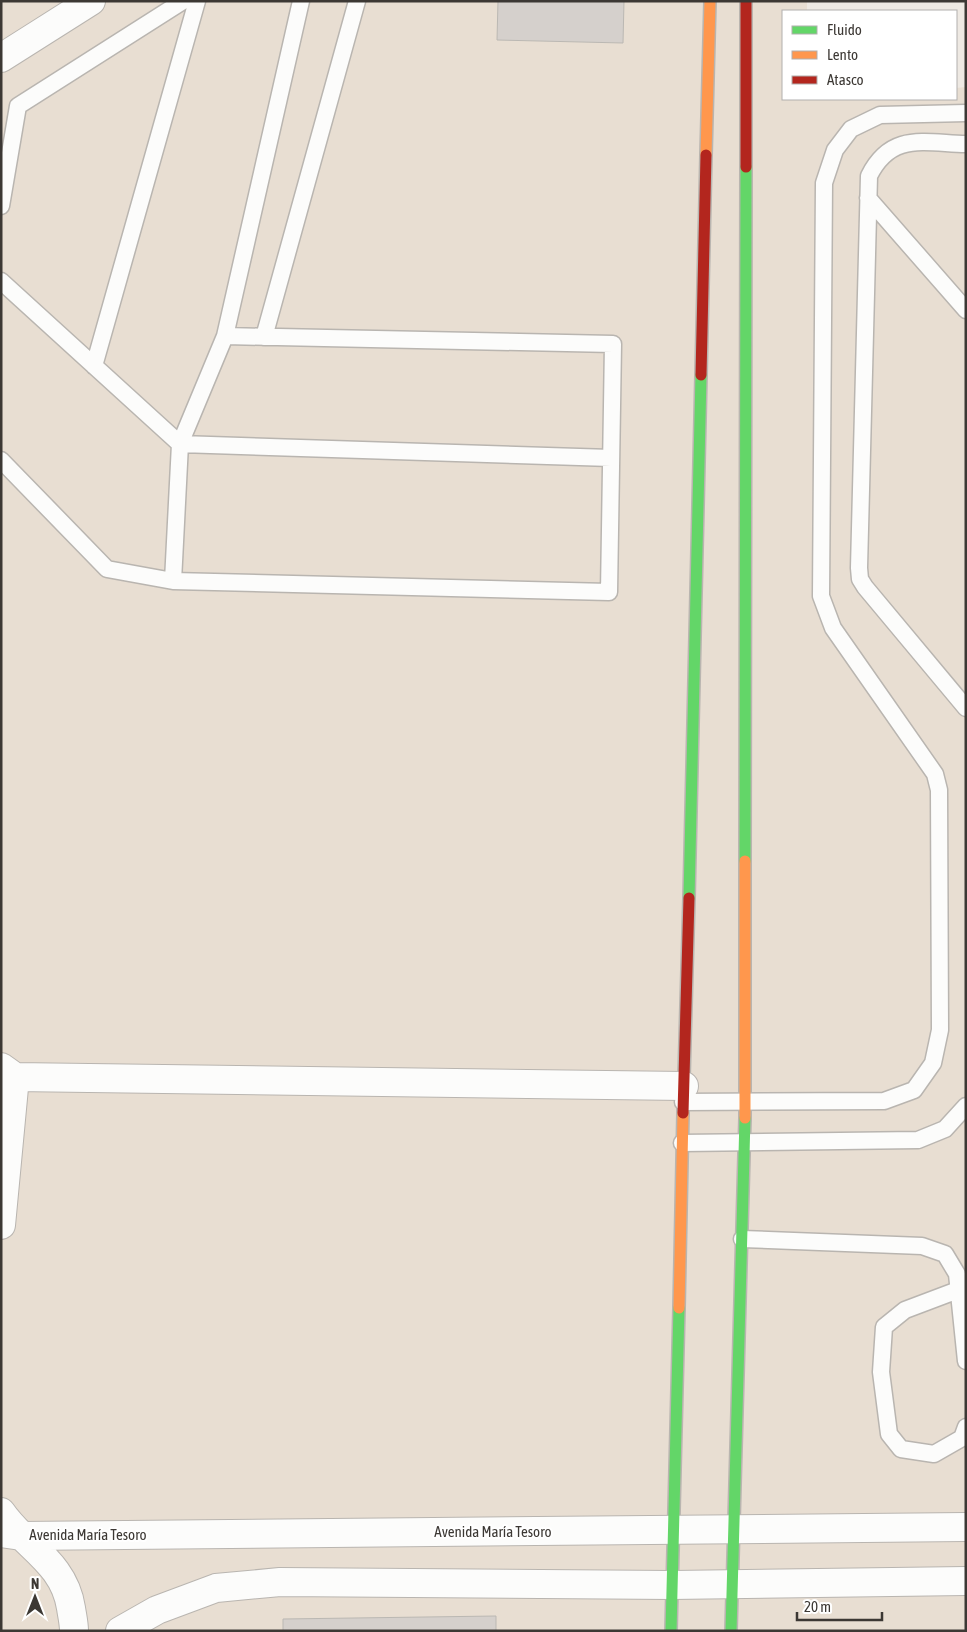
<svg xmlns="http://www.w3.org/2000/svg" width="967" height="1632" font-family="'Asap Condensed',sans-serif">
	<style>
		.built { fill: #e8ded2 }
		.building { fill: #d5d0cc; stroke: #bbb8b3 }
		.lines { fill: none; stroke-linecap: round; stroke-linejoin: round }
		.lane-casing { stroke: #b9b5b0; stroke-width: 19 }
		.street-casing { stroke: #b9b5b0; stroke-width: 30 }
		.fast-casing { stroke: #b9b5b0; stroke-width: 14 }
		.slow-casing { stroke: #b9b5b0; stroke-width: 14 }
		.jam-casing { stroke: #b9b5b0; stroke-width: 14 }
		.lane { stroke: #fcfcfb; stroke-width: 16 }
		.street { stroke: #fcfcfb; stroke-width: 28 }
		.fast { stroke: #63d668; stroke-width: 11 }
		.slow { stroke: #ff974d; stroke-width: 11 }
		.jam { stroke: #b3261e; stroke-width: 11 }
		.labels { text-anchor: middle; stroke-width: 4; stroke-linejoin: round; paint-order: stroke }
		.street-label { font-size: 15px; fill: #3c3834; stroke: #fff }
	</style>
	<rect width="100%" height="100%" fill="#eee9e3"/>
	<!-- built -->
	<path class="built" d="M1,1h806v10h-24v88h173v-11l10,-1v1544h-965z"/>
	<!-- building -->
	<path class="building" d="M498,1h126l-1,42 -126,-3z
		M496,1616v15h-213v-12z"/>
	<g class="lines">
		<!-- lane casing -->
		<g class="lane-casing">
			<path id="lane" d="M966,144c-43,-1 -75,-12 -97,32l-10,392 1,11 5,8 101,121
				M868,198l98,112
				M1,206l17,-100 165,-105
				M1,281l179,163 431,14
				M225,336l76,-335
				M264,337l93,-336
				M94,366l103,-365
				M1,460l106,109 66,12 436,11 4,-248 -388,-8 -45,108 -7,137
				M683,1102l201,-1 30,-11 19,-27 7,-33 -1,-240 -4,-16 -102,-146 -12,-32 3,-413 11,-33 16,-21 29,-14 86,-2
				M682,1143l236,-3 27,-11 21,-23
				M742,1239l180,7 23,8 12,20 9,87
				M958,1290l-53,20 -21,17 -3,45 8,62 12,15 33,5 28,-16 4,-11"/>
		</g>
		<!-- street casing -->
		<g class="street-casing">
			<path id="street" d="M1,58l90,-57
				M1,1067l14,10 669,9
				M1,1225l14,-148
				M1,1512c24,35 63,50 70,96 1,7 3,15 3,23
				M1,1533l20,3 945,-9
				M120,1631l37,-21 59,-22 64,-6 392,3 294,-4"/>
		</g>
		<!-- fast casing -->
		<g class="fast-casing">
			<path id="fast" d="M745,861l1,-694
				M689,898l12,-523
				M671,1631l8,-323
				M731,1631l14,-513"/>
		</g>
		<!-- slow casing -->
		<g class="slow-casing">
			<path id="slow" d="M706,155l4,-154
				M745,1118v-257
				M679,1308l4,-195"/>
		</g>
		<!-- jam casing -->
		<g class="jam-casing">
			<path id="jam" d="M746,167v-166
				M701,375l5,-220
				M683,1113l6,-215"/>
		</g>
		<!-- lane -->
		<use href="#lane" class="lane"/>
		<!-- street -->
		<use href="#street" class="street"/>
		<!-- fast -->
		<use href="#fast" class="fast"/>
		<!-- slow -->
		<use href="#slow" class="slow"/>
		<!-- jam -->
		<use href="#jam" class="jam"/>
	</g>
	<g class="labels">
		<!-- street labels -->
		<g class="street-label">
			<text x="493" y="1537">Avenida María Tesoro</text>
			<text x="88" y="1540">Avenida María Tesoro</text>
		</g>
	</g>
	<!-- border -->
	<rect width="967" height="1632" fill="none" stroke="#3c3834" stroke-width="5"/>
	<!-- legend -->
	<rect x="782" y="10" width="175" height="90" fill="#ffffff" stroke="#b1afae"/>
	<rect x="792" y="26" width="25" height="8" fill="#63d668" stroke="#b1afae"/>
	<text x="827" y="35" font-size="15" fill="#3c3834">Fluido</text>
	<rect x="792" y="51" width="25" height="8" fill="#ff974d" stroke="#b1afae"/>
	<text x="827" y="60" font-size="15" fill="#3c3834">Lento</text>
	<rect x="792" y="76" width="25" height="8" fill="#b3261e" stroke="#b1afae"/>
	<text x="827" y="85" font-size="15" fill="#3c3834">Atasco</text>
	<!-- north arrow -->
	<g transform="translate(35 1597)" stroke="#ffffff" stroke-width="4" paint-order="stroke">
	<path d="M0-4L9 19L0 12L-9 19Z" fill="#3c3834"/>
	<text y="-8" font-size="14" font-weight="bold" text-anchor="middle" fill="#3c3834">N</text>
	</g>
	<!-- scale -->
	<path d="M797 1612v8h85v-8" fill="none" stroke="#3c3834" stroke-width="2.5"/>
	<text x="804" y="1612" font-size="15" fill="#3c3834" stroke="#ffffff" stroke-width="4" paint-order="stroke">20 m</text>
</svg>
